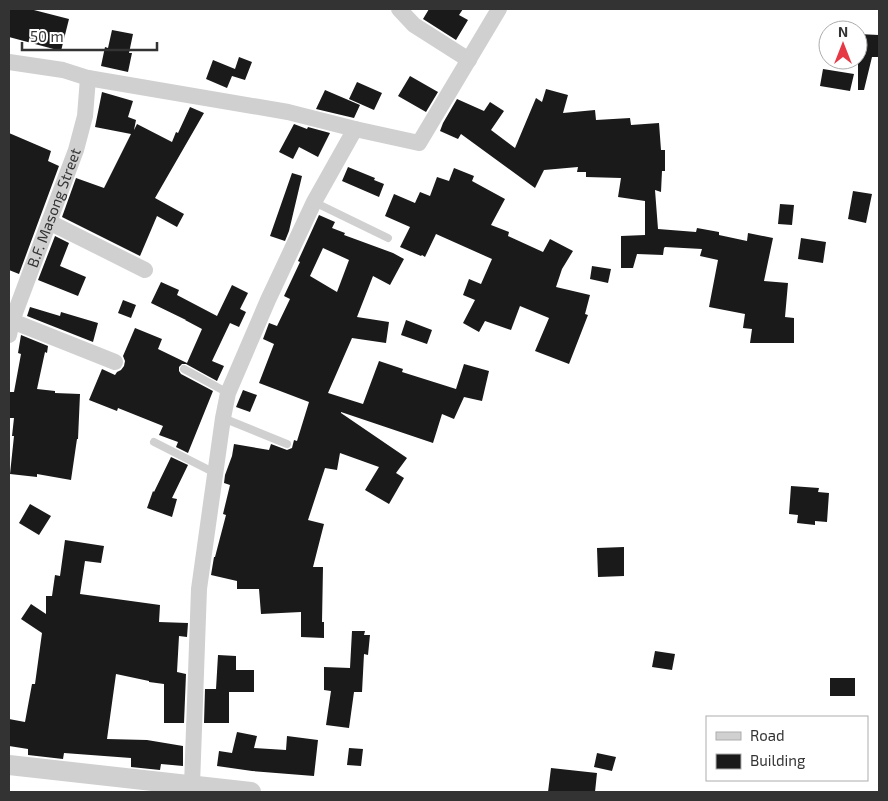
<svg xmlns="http://www.w3.org/2000/svg" width="888" height="801" font-family="'Exo 2',sans-serif">
	<style>
		.building { fill: #1a1a1a; fill-rule: evenodd }
		.lines { fill: none; stroke-linecap: round; stroke-linejoin: round }
		.service { stroke: #d0d0d0; stroke-width: 8 }
		.minor { stroke: #d0d0d0; stroke-width: 16 }
		.tertiary { stroke: #d0d0d0; stroke-width: 20 }
		.labels { text-anchor: middle; stroke-width: 5; stroke-linejoin: round; paint-order: stroke }
		.street-label { font-size: 15px; fill: #333; stroke: #fff }
	</style>
	<rect width="100%" height="100%" fill="#fff"/>
	<!-- building -->
	<path class="building" d="M9,9h21l39,10 -8,32 -52,-14z
		M429,9h34l-4,6 9,5 -12,20 -33,-21z
		M112,30l21,4 -4,19h3l-4,19 -27,-6 4,-19 3,1z
		M858,34l21,1 -1,22h-6l-8,33h-6z
		M239,57l13,5 -7,18 -13,-4 -5,12 -21,-9 7,-19 22,9z
		M823,69l31,5 -4,17 -30,-5z
		M410,76l28,16 -12,20 -28,-16z
		M357,82l25,11 -8,17 -25,-11z
		M546,89l22,6 -5,18 32,-3 1,10 34,-2 1,7 28,-2 2,27h4v21h-3l-1,21 -6,-2 3,39 38,3 1,-4 22,4v3l28,6 1,-8 25,5 -9,43 24,2 -3,34 9,1v25h-44l2,-14 -9,-1 2,-14 -36,-7 9,-47 -18,-4 2,-7 -37,-2 -1,1 -1,7 -26,-1 -4,14h-12v-32l24,-1v-34l-27,-4 3,-19 -35,-1v-5h-9l1,-5 -34,3 -9,18 -74,-54 -3,5 -18,-8 3,-8 14,-24 27,12 6,-9 14,9 -13,19 24,18 21,-50 6,4z
		M325,90l35,15 -6,13 -38,-9z
		M102,92l31,9 -5,16 8,3 -2,10 3,-6 35,18 4,-10 2,1 12,-26 14,6 -49,85 29,16 -7,13 -20,-11 -17,40 -78,-39 14,-39 28,10 27,-54 -36,-7z
		M294,124l13,5 1,-2 22,6 -12,24 -19,-10 -6,12 -14,-7z
		M9,133l42,18 -3,10 11,5 -40,108 -10,-4z
		M348,167l27,11 -1,2 10,4 -5,13 -37,-16z
		M454,168l20,8 -2,5 33,18 -14,26 18,7 -1,4 35,16 7,-13 23,12 -11,18 -6,18 34,8 -5,19 3,1 -19,49 -34,-13 14,-33 -29,-12 -9,24 -26,-9 -6,11 -16,-9 12,-23 -12,-5 6,-16 12,5 11,-25 -56,-25 -11,23 -3,-2 -1,1 -21,-9 10,-20 -25,-11 9,-22 21,9 5,-11 10,4 7,-19 12,4z
		M292,173l10,3 -13,55 -4,10 -15,-5z
		M853,191l19,3 -6,29 -18,-4z
		M780,204l14,1 -2,20 -14,-1z
		M319,215l16,7 -3,6 13,5 -1,2 49,18 11,6 -14,26 -17,-9 -16,41 32,5 -3,21 -34,-5 -24,55 35,11 16,-43 24,8 -1,3 54,17 8,-25 25,7 -7,30 -18,-4 -10,22 -12,-5 -9,29 -92,-31v1l66,45 -11,15 8,5 -15,26 -24,-14 14,-23 -39,-14 -3,17 -12,-2 -17,52 16,4 -11,43h10l-1,55h2v16l-23,-1v-25l-40,2 -2,-25h-22v-8l-26,-6 3,-18h1l11,-42 -3,-1 7,-29 -6,-2 1,-8 7,-19 2,-12 35,6 2,-6 16,6 5,-2 2,-8 3,1 12,-39 -50,-19 15,-39 -11,-5 6,-16 8,3 13,-27 -6,-3 16,-34 -2,-1zM323,248l26,12 -12,32 -27,-16z
		M55,236l14,7 -9,23 26,11 -8,19 -40,-16z
		M801,238l25,4 -3,21 -25,-4z
		M592,266l19,3 -3,14 -18,-4z
		M161,282l18,8 -2,5 40,21 15,-31 16,8 -8,16 6,3 -7,15 -9,-4 -18,38 12,5 -7,15 -31,-17h-4l-3,3v4l2,3 32,17 -25,62 -12,-6 2,-5 -19,-7 4,-9 -45,-18 -1,3 -28,-11 13,-31 13,6 2,-3 4,-2 3,-4 1,-5 -2,-5 12,-28 27,11 -4,10 29,14 15,-34 -17,-9h1l-35,-17z
		M123,300l13,5 -5,13 -13,-5z
		M30,307l30,9 1,-4 37,11 -5,19 -66,-26z
		M406,320l26,10 -5,14 -26,-9z
		M21,335l27,11 -1,7 -2,-1 -8,37 18,2v2l25,1 -2,45h-1l-6,41 -34,-6v3l-27,-3 4,-38h-2l2,-18h-5l1,-26h4l7,-38 -3,-1z
		M243,390l14,5 -7,17 -14,-5z
		M171,457l17,8 -16,33 5,1 -5,18 -25,-9 6,-17 1,1z
		M791,486l28,2 -1,4 11,1 -2,29 -12,-1v4l-18,-2 1,-8 -9,-1z
		M30,504l21,12 -12,19 -20,-12z
		M65,540l39,6 -3,17 -16,-2 -5,33 80,11 -1,17 29,1 -1,14 -8,-1 -2,36 9,2 -2,49h-20v-39l-15,-2v-1l-33,-7 -9,65 40,1 36,6v20l-22,-2 -1,6 -29,-3v-9l-67,-5 -1,6 -35,-4v-6l-19,-3v-27l16,3 7,-38h3l7,-51 -21,-14 10,-15 15,10v-18h6l3,-21 5,1z
		M624,547v29l-26,1 -1,-29z
		M352,631h13l-1,4h6l-2,20 -4,-1 -2,38h-8l-5,36 -23,-3 5,-34 -7,-1v-23l26,1z
		M655,651l20,3 -3,16 -20,-3z
		M218,655l18,1v14h18v22h-25v31h-25l1,-34h11z
		M830,678h25v18h-25z
		M237,732l20,4 -3,12 32,2 1,-14 31,4 -4,36 -62,-5 -35,-5 2,-15 13,2z
		M349,748l14,1 -2,17 -14,-1z
		M597,753l19,4 -4,14 -18,-4z
		M551,768l46,5 -2,19h-47z"/>
	<g class="lines">
		<!-- service -->
		<path class="service" d="M314,202l74,36
			M184,369l44,24
			M223,418l64,26
			M154,442l61,31"/>
		<!-- minor -->
		<g class="minor">
			<path d="M399,9l15,16 55,35"/>
			<path d="M9,62l54,8 25,8 200,34 67,17 64,14 80,-134"/>
			<path d="M49,222l96,48"/>
			<path d="M12,321l103,41"/>
			<path id="s1" d="M9,335l3,-14 64,-171 9,-34 3,-38"/>
			<path d="M192,785l7,-196 24,-171 5,-25 40,-93 46,-98 41,-73"/>
		</g>
		<!-- tertiary -->
		<path class="tertiary" d="M9,765l242,27"/>
	</g>
	<g class="labels">
		<!-- street labels -->
		<g class="street-label">
			<text dy="5" stroke="none"><textPath href="#s1" startOffset="135">B.F. Masong Street</textPath></text>
		</g>
	</g>
	<!-- border -->
	<rect width="888" height="801" fill="none" stroke="#333333" stroke-width="20"/>
	<!-- legend -->
	<rect x="706" y="716" width="162" height="65" fill="#ffffff" stroke="#adadad"/>
	<rect x="716" y="732" width="25" height="8" fill="#d0d0d0" stroke="#adadad"/>
	<text x="750" y="741" font-size="15" fill="#333333">Road</text>
	<rect x="716" y="754" width="25" height="15" fill="#1a1a1a" stroke="#adadad"/>
	<text x="750" y="766" font-size="15" fill="#333333">Building</text>
	<!-- north arrow -->
	<g transform="translate(843 45)"><circle r="24" fill="#ffffff" stroke="#adadad"/>
	<path d="M0-4L9 19L0 12L-9 19Z" fill="#e63946"/>
	<text y="-8" font-size="14" font-weight="bold" text-anchor="middle" fill="#333333">N</text>
	</g>
	<!-- scale -->
	<path d="M22 42v8h135v-8" fill="none" stroke="#333333" stroke-width="2.5"/>
	<text x="30" y="42" font-size="15" fill="#333333" stroke="#ffffff" stroke-width="4" paint-order="stroke">50 m</text>
</svg>
